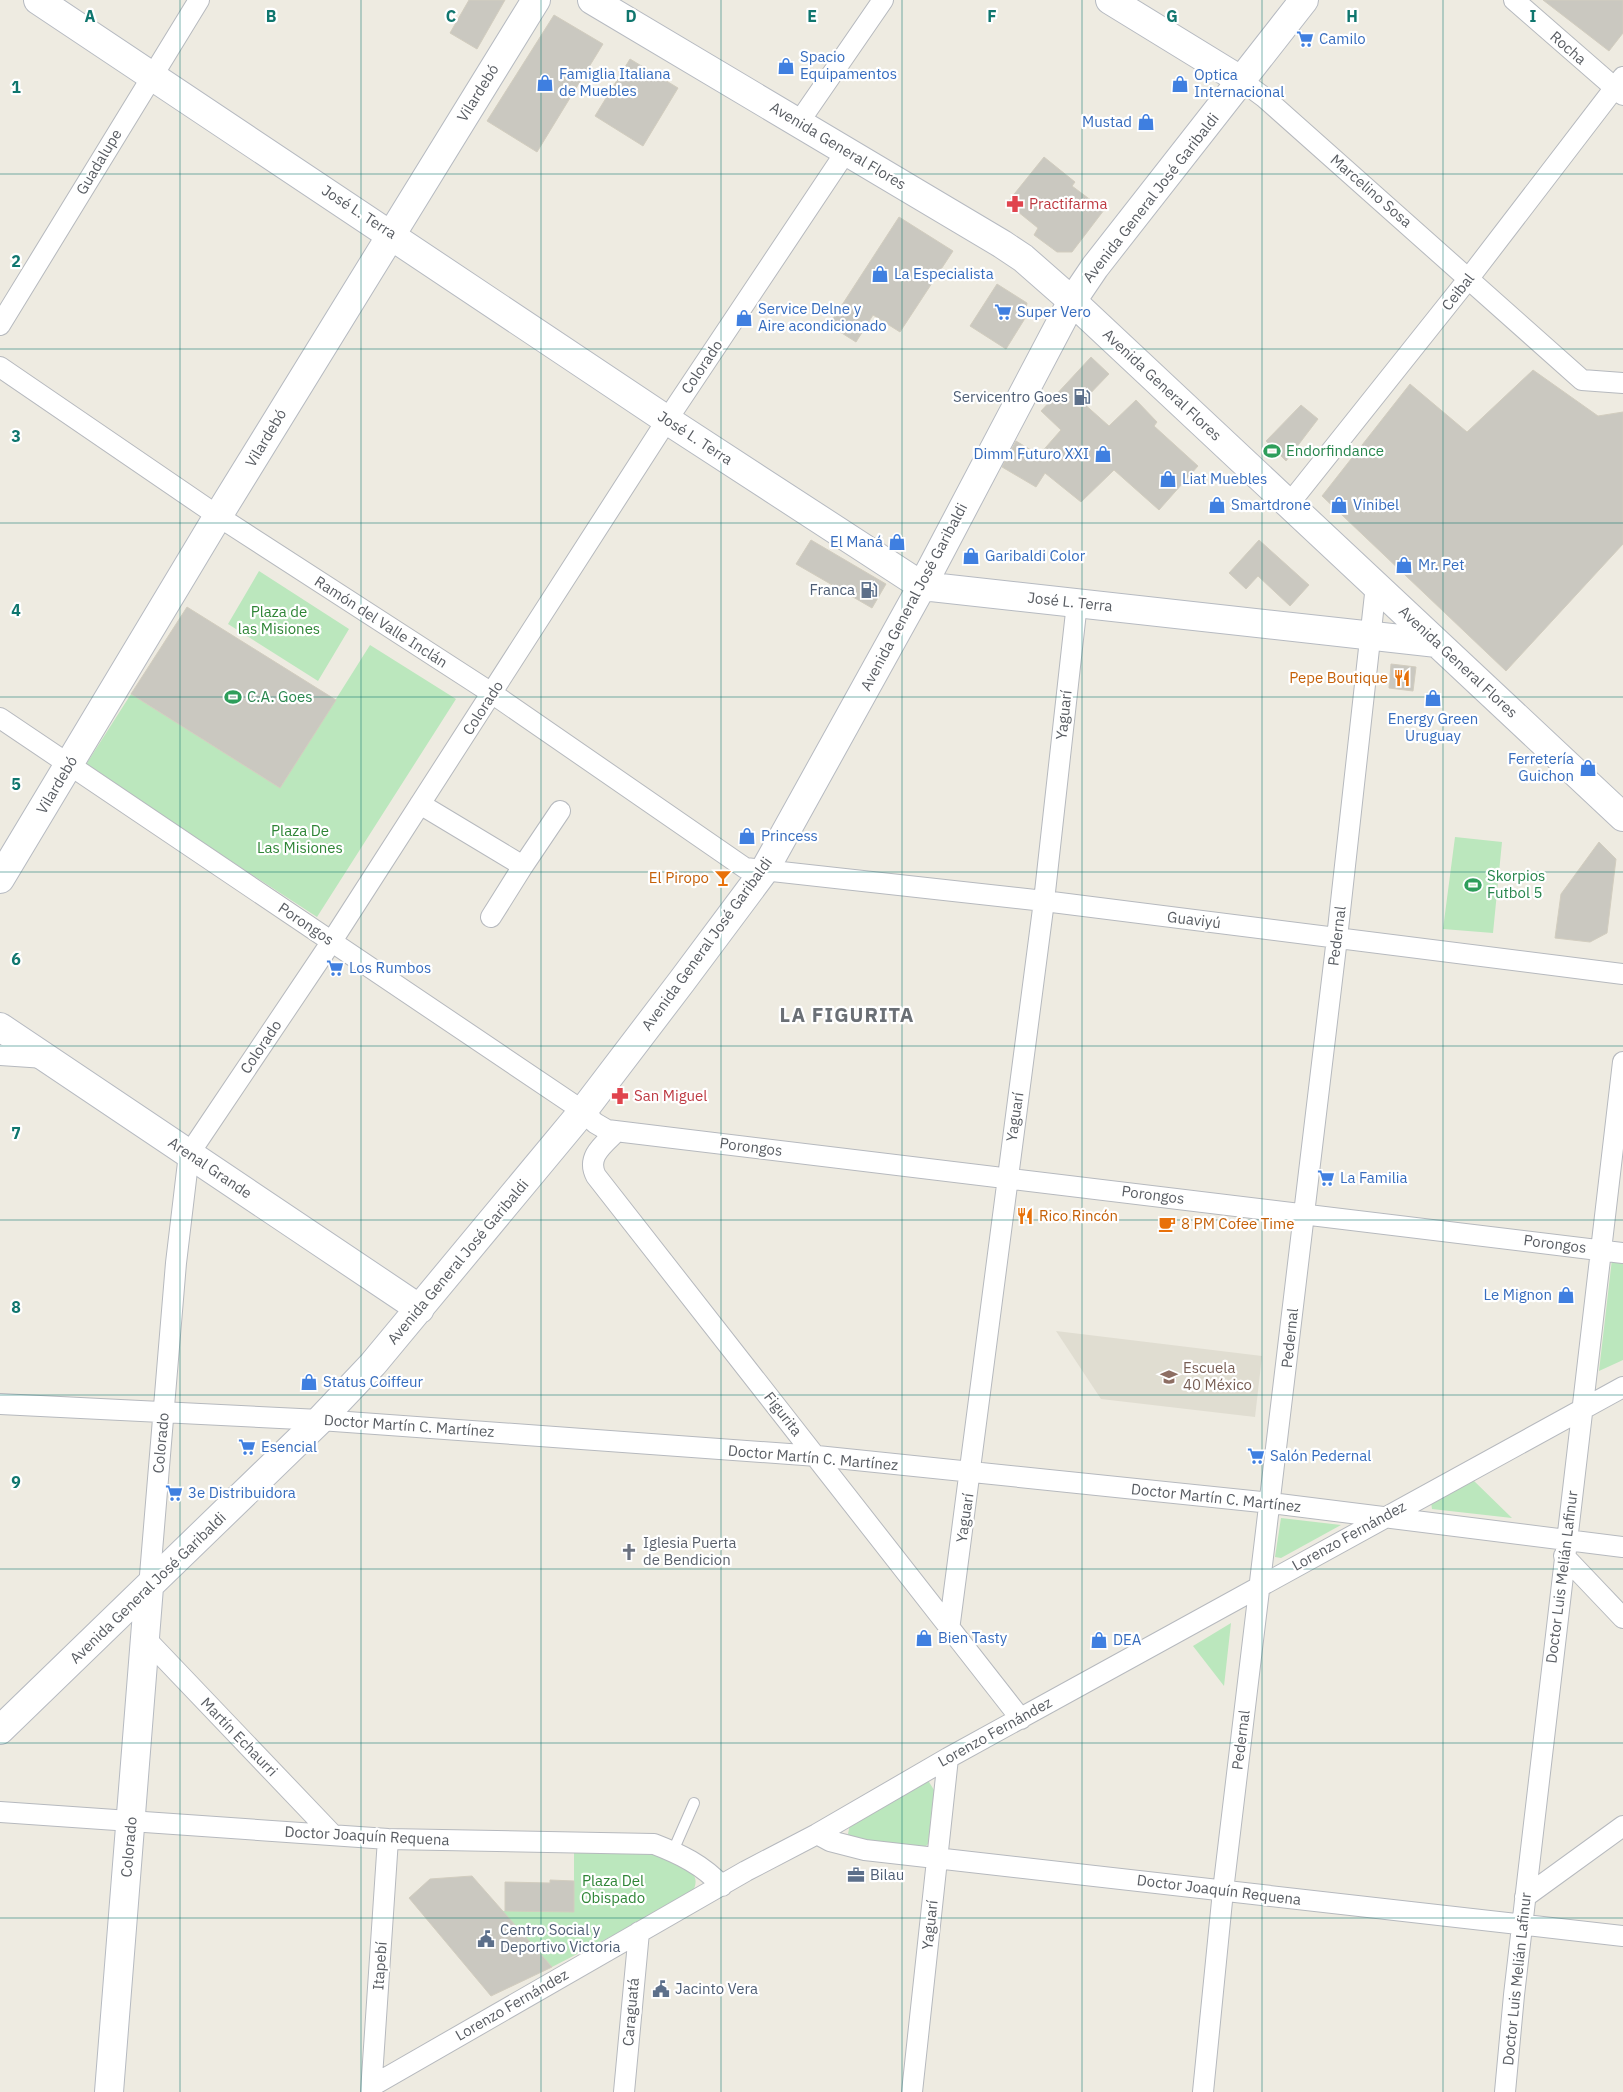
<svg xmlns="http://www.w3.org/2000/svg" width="1623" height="2092" font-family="'IBM Plex Sans',sans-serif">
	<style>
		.education { fill: #e0ddd1 }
		.green { fill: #bbe7bd }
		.building { fill: #cac8c0; stroke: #d2cdbf }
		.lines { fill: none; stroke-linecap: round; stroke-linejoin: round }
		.lane-casing { stroke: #b6b9be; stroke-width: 12 }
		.street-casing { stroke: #b6b9be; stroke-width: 22 }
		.secondary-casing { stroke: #b6bac1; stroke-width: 30 }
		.lane { stroke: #fff; stroke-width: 10 }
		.street { stroke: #fff; stroke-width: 20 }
		.secondary { stroke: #fff; stroke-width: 28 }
		.grid { fill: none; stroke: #0f766e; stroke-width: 1; stroke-opacity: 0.55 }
		.labels { text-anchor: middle; stroke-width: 4.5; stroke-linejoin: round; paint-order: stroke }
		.shop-label { font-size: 15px; fill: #366cbe; stroke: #fff; text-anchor: start }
		.street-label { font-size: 15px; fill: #595d63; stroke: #fff }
		.health-label { font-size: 15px; fill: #be3a42; stroke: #fff; text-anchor: start }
		.service-label { font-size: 15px; fill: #4e5e75; stroke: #fff; text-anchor: start }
		.leisure-label { font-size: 15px; fill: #27864d; stroke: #fff; text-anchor: start }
		.park-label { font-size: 15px; fill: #2e8536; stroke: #fff }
		.food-label { font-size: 15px; fill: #c56008; stroke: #fff; text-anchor: end }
		.education-label { font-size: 15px; fill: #785e54; stroke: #fff; text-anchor: start }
		.worship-label { font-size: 15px; fill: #5b616d; stroke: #fff; text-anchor: start }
		.district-label { font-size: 20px; font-weight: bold; letter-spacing: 1px; fill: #6a6f75; stroke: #fff }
		.grid-label { font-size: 16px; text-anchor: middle; font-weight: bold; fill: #0f766e; stroke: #fff; stroke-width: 4.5; stroke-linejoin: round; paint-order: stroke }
	</style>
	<rect width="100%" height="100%" fill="#eeebe1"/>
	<!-- education -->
	<path class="education" d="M1056,1331l206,25 -7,61 -154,-18z"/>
	<!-- green -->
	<path class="green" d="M259,571l90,58 -31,52 -90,-57z
		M370,645l86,54 -139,218 -232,-151 46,-72 149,94z
		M1455,837l47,5 -9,91 -50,-4z
		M1612,1259l11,2v99l-24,11z
		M1472,1479l40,39 -80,-9 -1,-7z
		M1281,1518l60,7 -60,33 -6,-1z
		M1231,1623l-7,63 -31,-40z
		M924,1782h5l5,8 -6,54 -3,3 -74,-9 -3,-4 2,-10z
		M574,1851l74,1 18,6 27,16c5,7 2,14 -2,21l-139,72 -50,-56h72z"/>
	<!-- building -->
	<path class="building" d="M469,0h36l-28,49 -27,-16z
		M1543,0h80v33l-14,18z
		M554,15l49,29 -66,108 -50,-31z
		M630,59l48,29 -35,58 -48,-30z
		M1044,157l31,25 -3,4 32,24 -32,42h-15l-23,-17 4,-7 -31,-25z
		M899,217l54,34 -53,81 -27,-17 -17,27 -27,-17z
		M997,284l30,19 -3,17 -18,29 -36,-23z
		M1091,357l18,17 -27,28 27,24 27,-26 21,22 -3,4 44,40 -39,44 -45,-40 -33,32 -36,-29 -9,14 -34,-20 14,-26 23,14 22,-25 -20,-19z
		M1533,370l65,46 25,-4v132l-117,127 -184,-175 88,-112 57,48z
		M1301,405l17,14 -32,42 -20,-20z
		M811,540l75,44 -14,24 -76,-44z
		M1259,540l50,45 -19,21 -32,-30 -12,13 -17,-16z
		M187,607l149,93 -56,88 -149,-94z
		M1391,664l25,3 -3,24 -24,-3z
		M1599,842l17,17 -9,74 -17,9 -35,-4 6,-44z
		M472,1876l80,91 -61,29 -82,-98 21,-19z
		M550,1880l24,1v31l-69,-1v-29l45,1z"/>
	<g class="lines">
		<!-- lane casing -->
		<g class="lane-casing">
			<path id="lane" d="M673,1851l21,-48"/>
		</g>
		<!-- street casing -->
		<g class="street-casing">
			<path id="street" d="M1514,0l109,95
				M1242,81l23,17 317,282 41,3
				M799,122l84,-122
				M0,325l199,-325
				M0,367l218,149 275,178 252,174 299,33 579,73
				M1289,504l180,-226 154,-201
				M0,718l583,393 12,12 12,7 1016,123
				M420,804l103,62 37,-55
				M491,917l32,-51
				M0,1055l45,3
				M616,1132c-13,13 -30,25 -20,44l425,543
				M0,1404l320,16 497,36 454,47 352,44
				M1564,1556l59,62
				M149,1587l27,-324 13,-109 143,-213 335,-521 180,-270
				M949,1630l95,-729 33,-298
				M145,1638l188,197
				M0,1812l388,27 266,5c26,10 49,21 68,42
				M817,1834l13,7 35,9 758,86
				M1525,1897l98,-71
				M372,2086l374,-215 71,-37 131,-76 675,-371
				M371,2092l17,-253
				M624,2092l15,-160
				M912,2092l36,-334
				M1203,2092l20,-201 114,-953 39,-353
				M1505,2092l9,-97 109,-933"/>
		</g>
		<!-- secondary casing -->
		<g class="secondary-casing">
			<path id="secondary" d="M38,0l629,420 255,166 515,57
				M592,0l410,244 21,14 49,43 551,516
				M1110,0l132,81
				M0,879l218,-363 318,-516
				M0,1027l420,282
				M0,1730l320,-310 53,-56 210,-253 99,-130 82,-110 158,-285 150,-285 23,-34 209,-267
				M109,2092l40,-505"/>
		</g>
		<!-- lane -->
		<use href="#lane" class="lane"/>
		<!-- street -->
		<use href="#street" class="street"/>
		<!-- secondary -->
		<use href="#secondary" class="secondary"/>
	</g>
	<!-- grid -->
	<path class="grid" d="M180,0v2092M361,0v2092M541,0v2092M721,0v2092M902,0v2092M1082,0v2092M1262,0v2092M1443,0v2092M0,174h1623M0,349h1623M0,523h1623M0,697h1623M0,872h1623M0,1046h1623M0,1220h1623M0,1395h1623M0,1569h1623M0,1743h1623M0,1918h1623"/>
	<!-- icons -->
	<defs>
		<g id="supermarket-bare" transform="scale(1.35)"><path d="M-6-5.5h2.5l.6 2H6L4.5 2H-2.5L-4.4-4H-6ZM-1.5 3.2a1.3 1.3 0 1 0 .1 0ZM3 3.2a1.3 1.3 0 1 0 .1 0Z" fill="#3f7fe0" stroke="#fff" stroke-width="2.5" paint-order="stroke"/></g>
		<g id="shop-bare" transform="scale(1.35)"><path d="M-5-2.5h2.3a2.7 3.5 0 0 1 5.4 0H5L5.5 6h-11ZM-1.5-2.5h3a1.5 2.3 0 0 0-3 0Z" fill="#3f7fe0" stroke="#fff" stroke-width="2.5" paint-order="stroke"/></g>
		<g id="pharmacy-bare" transform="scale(1.35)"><path d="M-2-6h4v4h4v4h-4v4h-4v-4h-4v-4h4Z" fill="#e0444e" stroke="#fff" stroke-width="2.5" paint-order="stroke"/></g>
		<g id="fuel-bare" transform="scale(1.35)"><path d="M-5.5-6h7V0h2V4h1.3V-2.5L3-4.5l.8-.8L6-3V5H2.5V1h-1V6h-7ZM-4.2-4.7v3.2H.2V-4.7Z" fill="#5c6f8a" stroke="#fff" stroke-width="2.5" paint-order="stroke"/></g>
		<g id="stadium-bare" transform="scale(1.35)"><path d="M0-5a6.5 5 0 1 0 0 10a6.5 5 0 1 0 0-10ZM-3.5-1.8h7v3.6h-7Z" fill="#2e9e5b" stroke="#fff" stroke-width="2.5" paint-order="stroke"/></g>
		<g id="restaurant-bare" transform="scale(1.35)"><path d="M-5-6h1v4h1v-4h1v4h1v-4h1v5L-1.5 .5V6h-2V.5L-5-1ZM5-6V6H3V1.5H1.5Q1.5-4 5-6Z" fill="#e8710a" stroke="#fff" stroke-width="2.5" paint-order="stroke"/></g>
		<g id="bar-bare" transform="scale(1.35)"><path d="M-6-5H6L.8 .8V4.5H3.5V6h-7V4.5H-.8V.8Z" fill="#e8710a" stroke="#fff" stroke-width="2.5" paint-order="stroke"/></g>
		<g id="cafe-bare" transform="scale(1.35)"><path d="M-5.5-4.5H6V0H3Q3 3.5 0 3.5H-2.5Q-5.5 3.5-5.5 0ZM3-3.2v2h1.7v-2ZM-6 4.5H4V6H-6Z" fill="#e8710a" stroke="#fff" stroke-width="2.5" paint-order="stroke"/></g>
		<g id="school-bare" transform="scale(1.35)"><path d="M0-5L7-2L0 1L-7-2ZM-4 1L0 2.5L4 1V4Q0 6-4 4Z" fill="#8d6e63" stroke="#fff" stroke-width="2.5" paint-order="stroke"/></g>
		<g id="church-bare" transform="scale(1.35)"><path d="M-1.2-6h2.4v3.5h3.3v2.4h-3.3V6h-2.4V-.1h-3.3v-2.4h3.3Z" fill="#6b7280" stroke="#fff" stroke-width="2.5" paint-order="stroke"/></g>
		<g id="office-bare" transform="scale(1.35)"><path d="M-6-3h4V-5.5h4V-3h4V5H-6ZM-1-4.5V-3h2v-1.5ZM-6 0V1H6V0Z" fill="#5c6f8a" stroke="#fff" stroke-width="2.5" paint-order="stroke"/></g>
		<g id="civic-bare" transform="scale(1.35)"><path d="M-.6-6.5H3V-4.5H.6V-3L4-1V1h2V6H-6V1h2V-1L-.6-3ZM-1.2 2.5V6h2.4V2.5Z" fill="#5c6f8a" stroke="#fff" stroke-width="2.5" paint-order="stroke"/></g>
	</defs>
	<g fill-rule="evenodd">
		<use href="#supermarket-bare" x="1305" y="39"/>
		<use href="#shop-bare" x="786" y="66"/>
		<use href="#shop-bare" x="545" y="83"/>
		<use href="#shop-bare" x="1180" y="84"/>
		<use href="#shop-bare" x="1146" y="122"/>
		<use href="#pharmacy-bare" x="1015" y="204"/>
		<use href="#shop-bare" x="880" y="274"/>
		<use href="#supermarket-bare" x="1003" y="312"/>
		<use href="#shop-bare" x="744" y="318"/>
		<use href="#fuel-bare" x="1082" y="397"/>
		<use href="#stadium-bare" x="1272" y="451"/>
		<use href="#shop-bare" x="1103" y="454"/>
		<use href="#shop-bare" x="1168" y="479"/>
		<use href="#shop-bare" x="1217" y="505"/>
		<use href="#shop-bare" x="1339" y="505"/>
		<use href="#shop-bare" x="897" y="542"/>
		<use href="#shop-bare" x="971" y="556"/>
		<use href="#shop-bare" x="1404" y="565"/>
		<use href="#fuel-bare" x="869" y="590"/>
		<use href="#restaurant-bare" x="1402" y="678"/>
		<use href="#stadium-bare" x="233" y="697"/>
		<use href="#shop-bare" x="1433" y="698"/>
		<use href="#shop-bare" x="1588" y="768"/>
		<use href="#shop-bare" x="747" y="836"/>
		<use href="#bar-bare" x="723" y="878"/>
		<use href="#stadium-bare" x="1473" y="885"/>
		<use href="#supermarket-bare" x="335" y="968"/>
		<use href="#pharmacy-bare" x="620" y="1096"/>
		<use href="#supermarket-bare" x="1326" y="1178"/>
		<use href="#restaurant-bare" x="1025" y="1216"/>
		<use href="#cafe-bare" x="1167" y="1224"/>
		<use href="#shop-bare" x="1566" y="1295"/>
		<use href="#school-bare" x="1169" y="1377"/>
		<use href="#shop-bare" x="309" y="1382"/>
		<use href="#supermarket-bare" x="247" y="1447"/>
		<use href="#supermarket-bare" x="1256" y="1456"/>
		<use href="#supermarket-bare" x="174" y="1493"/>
		<use href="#church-bare" x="629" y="1552"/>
		<use href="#shop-bare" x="924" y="1638"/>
		<use href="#shop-bare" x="1099" y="1640"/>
		<use href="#office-bare" x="856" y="1875"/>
		<use href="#civic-bare" x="486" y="1939"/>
		<use href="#civic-bare" x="661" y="1989"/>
	</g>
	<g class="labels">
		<!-- shop labels -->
		<g class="shop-label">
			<text x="1319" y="44">Camilo</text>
			<text x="800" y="62">Spacio<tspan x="800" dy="17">Equipamentos</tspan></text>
			<text x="559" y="79">Famiglia Italiana<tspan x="559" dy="17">de Muebles</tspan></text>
			<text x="1194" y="80">Optica<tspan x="1194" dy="17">Internacional</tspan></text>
			<text x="1132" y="127" text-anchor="end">Mustad</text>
			<text x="894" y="279">La Especialista</text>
			<text x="758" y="314">Service Delne y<tspan x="758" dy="17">Aire acondicionado</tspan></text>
			<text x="1017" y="317">Super Vero</text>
			<text x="1089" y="459" text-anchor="end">Dimm Futuro XXI</text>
			<text x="1182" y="484">Liat Muebles</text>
			<text x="1231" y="510">Smartdrone</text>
			<text x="1353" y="510">Vinibel</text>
			<text x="883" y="547" text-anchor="end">El Maná</text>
			<text x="985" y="561">Garibaldi Color</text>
			<text x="1418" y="570">Mr. Pet</text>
			<text x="1433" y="724" text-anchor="middle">Energy Green<tspan x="1433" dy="17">Uruguay</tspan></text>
			<text x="1574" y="764" text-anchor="end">Ferretería<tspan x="1574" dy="17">Guichon</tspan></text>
			<text x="761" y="841">Princess</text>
			<text x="349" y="973">Los Rumbos</text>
			<text x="1340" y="1183">La Familia</text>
			<text x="1552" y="1300" text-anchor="end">Le Mignon</text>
			<text x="323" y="1387">Status Coiffeur</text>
			<text x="261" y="1452">Esencial</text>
			<text x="1270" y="1461">Salón Pedernal</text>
			<text x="188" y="1498">3e Distribuidora</text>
			<text x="938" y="1643">Bien Tasty</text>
			<text x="1113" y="1645">DEA</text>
		</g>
		<!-- street labels -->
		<g class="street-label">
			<text transform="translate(1568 48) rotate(41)" y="5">Rocha</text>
			<text transform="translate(478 93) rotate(-58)" y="5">Vilardebó</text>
			<text transform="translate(838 146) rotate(31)" y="5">Avenida General Flores</text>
			<text transform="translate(99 162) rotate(-59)" y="5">Guadalupe</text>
			<text transform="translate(1371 191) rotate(41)" y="5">Marcelino Sosa</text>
			<text transform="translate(1151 198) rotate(-52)" y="5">Avenida General José Garibaldi</text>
			<text transform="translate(359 212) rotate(33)" y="5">José L. Terra</text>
			<text transform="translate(1458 292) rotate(-52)" y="5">Ceibal</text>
			<text transform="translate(702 367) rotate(-56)" y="5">Colorado</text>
			<text transform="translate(1162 385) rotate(43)" y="5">Avenida General Flores</text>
			<text transform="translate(266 438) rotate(-59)" y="5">Vilardebó</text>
			<text transform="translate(695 438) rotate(33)" y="5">José L. Terra</text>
			<text transform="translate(914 597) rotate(-62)" y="5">Avenida General José Garibaldi</text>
			<text transform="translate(1070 602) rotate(6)" y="5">José L. Terra</text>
			<text transform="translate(381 622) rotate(33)" y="5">Ramón del Valle Inclán</text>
			<text transform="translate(1458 662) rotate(43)" y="5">Avenida General Flores</text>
			<text transform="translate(483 708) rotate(-57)" y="5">Colorado</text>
			<text transform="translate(1064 715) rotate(-84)" y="5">Yaguarí</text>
			<text transform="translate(57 785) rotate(-59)" y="5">Vilardebó</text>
			<text transform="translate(1194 920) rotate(7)" y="5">Guaviyú</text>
			<text transform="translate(306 924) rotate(34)" y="5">Porongos</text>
			<text transform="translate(1337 936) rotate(-83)" y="5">Pedernal</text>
			<text transform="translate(707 944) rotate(-54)" y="5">Avenida General José Garibaldi</text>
			<text transform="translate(261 1047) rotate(-56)" y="5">Colorado</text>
			<text transform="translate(1015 1117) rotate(-82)" y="5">Yaguarí</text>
			<text transform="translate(751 1147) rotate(7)" y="5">Porongos</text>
			<text transform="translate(210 1168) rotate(34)" y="5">Arenal Grande</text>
			<text transform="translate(1153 1195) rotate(7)" y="5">Porongos</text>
			<text transform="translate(1555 1244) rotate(7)" y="5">Porongos</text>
			<text transform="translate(458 1262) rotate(-50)" y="5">Avenida General José Garibaldi</text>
			<text transform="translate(1290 1338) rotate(-84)" y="5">Pedernal</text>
			<text transform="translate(783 1414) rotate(52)" y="5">Figurita</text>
			<text transform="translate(409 1426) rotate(4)" y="5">Doctor Martín C. Martínez</text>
			<text transform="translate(161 1443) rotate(-85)" y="5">Colorado</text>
			<text transform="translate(813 1458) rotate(5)" y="5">Doctor Martín C. Martínez</text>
			<text transform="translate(1216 1498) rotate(6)" y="5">Doctor Martín C. Martínez</text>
			<text transform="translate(965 1518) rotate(-82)" y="5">Yaguarí</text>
			<text transform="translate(1349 1536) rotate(-29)" y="5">Lorenzo Fernández</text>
			<text transform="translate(1562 1577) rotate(-83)" y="5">Doctor Luis Melián Lafinur</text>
			<text transform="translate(148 1588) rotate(-44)" y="5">Avenida General José Garibaldi</text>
			<text transform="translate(995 1732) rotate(-29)" y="5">Lorenzo Fernández</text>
			<text transform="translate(239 1737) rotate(46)" y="5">Martín Echaurri</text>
			<text transform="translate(1241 1740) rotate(-83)" y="5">Pedernal</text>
			<text transform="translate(367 1836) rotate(3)" y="5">Doctor Joaquín Requena</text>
			<text transform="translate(129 1847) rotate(-85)" y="5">Colorado</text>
			<text transform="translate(1219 1890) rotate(7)" y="5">Doctor Joaquín Requena</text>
			<text transform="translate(930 1925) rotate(-84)" y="5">Yaguarí</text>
			<text transform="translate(380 1966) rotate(-86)" y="5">Itapebí</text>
			<text transform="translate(1517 1979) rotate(-84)" y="5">Doctor Luis Melián Lafinur</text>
			<text transform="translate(512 2005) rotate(-30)" y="5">Lorenzo Fernández</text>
			<text transform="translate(631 2012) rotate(-85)" y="5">Caraguatá</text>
		</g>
		<!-- health labels -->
		<g class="health-label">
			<text x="1029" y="209">Practifarma</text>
			<text x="634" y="1101">San Miguel</text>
		</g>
		<!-- service labels -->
		<g class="service-label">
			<text x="1068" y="402" text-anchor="end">Servicentro Goes</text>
			<text x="855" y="595" text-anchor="end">Franca</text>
			<text x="870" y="1880">Bilau</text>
			<text x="500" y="1935">Centro Social y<tspan x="500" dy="17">Deportivo Victoria</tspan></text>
			<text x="675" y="1994">Jacinto Vera</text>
		</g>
		<!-- leisure labels -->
		<g class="leisure-label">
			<text x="1286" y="456">Endorfindance</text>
			<text x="247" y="702">C.A. Goes</text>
			<text x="1487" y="881">Skorpios<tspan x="1487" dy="17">Futbol 5</tspan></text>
		</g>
		<!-- park labels -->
		<g class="park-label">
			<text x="279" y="617">Plaza de<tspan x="279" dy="17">las Misiones</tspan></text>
			<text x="300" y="836">Plaza De<tspan x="300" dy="17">Las Misiones</tspan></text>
			<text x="613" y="1886">Plaza Del<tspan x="613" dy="17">Obispado</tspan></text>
		</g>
		<!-- food labels -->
		<g class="food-label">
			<text x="1388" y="683">Pepe Boutique</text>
			<text x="709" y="883">El Piropo</text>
			<text x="1039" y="1221" text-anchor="start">Rico Rincón</text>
			<text x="1181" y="1229" text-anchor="start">8 PM Cofee Time</text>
		</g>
		<!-- education labels -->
		<g class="education-label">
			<text x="1183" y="1373">Escuela<tspan x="1183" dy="17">40 México</tspan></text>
		</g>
		<!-- worship labels -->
		<g class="worship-label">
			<text x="643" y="1548">Iglesia Puerta<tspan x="643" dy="17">de Bendicion</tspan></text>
		</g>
		<!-- district labels -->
		<g class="district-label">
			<text x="847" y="1022">LA FIGURITA</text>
		</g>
	</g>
	<g class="grid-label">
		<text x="90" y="22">A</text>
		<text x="271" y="22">B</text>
		<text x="451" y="22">C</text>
		<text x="631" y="22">D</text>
		<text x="812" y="22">E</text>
		<text x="992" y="22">F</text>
		<text x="1172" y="22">G</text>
		<text x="1352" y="22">H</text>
		<text x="1533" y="22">I</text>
		<text x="16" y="93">1</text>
		<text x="16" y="267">2</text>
		<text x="16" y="442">3</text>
		<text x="16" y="616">4</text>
		<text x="16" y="790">5</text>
		<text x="16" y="965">6</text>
		<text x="16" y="1139">7</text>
		<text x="16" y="1313">8</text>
		<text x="16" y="1488">9</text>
	</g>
</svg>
